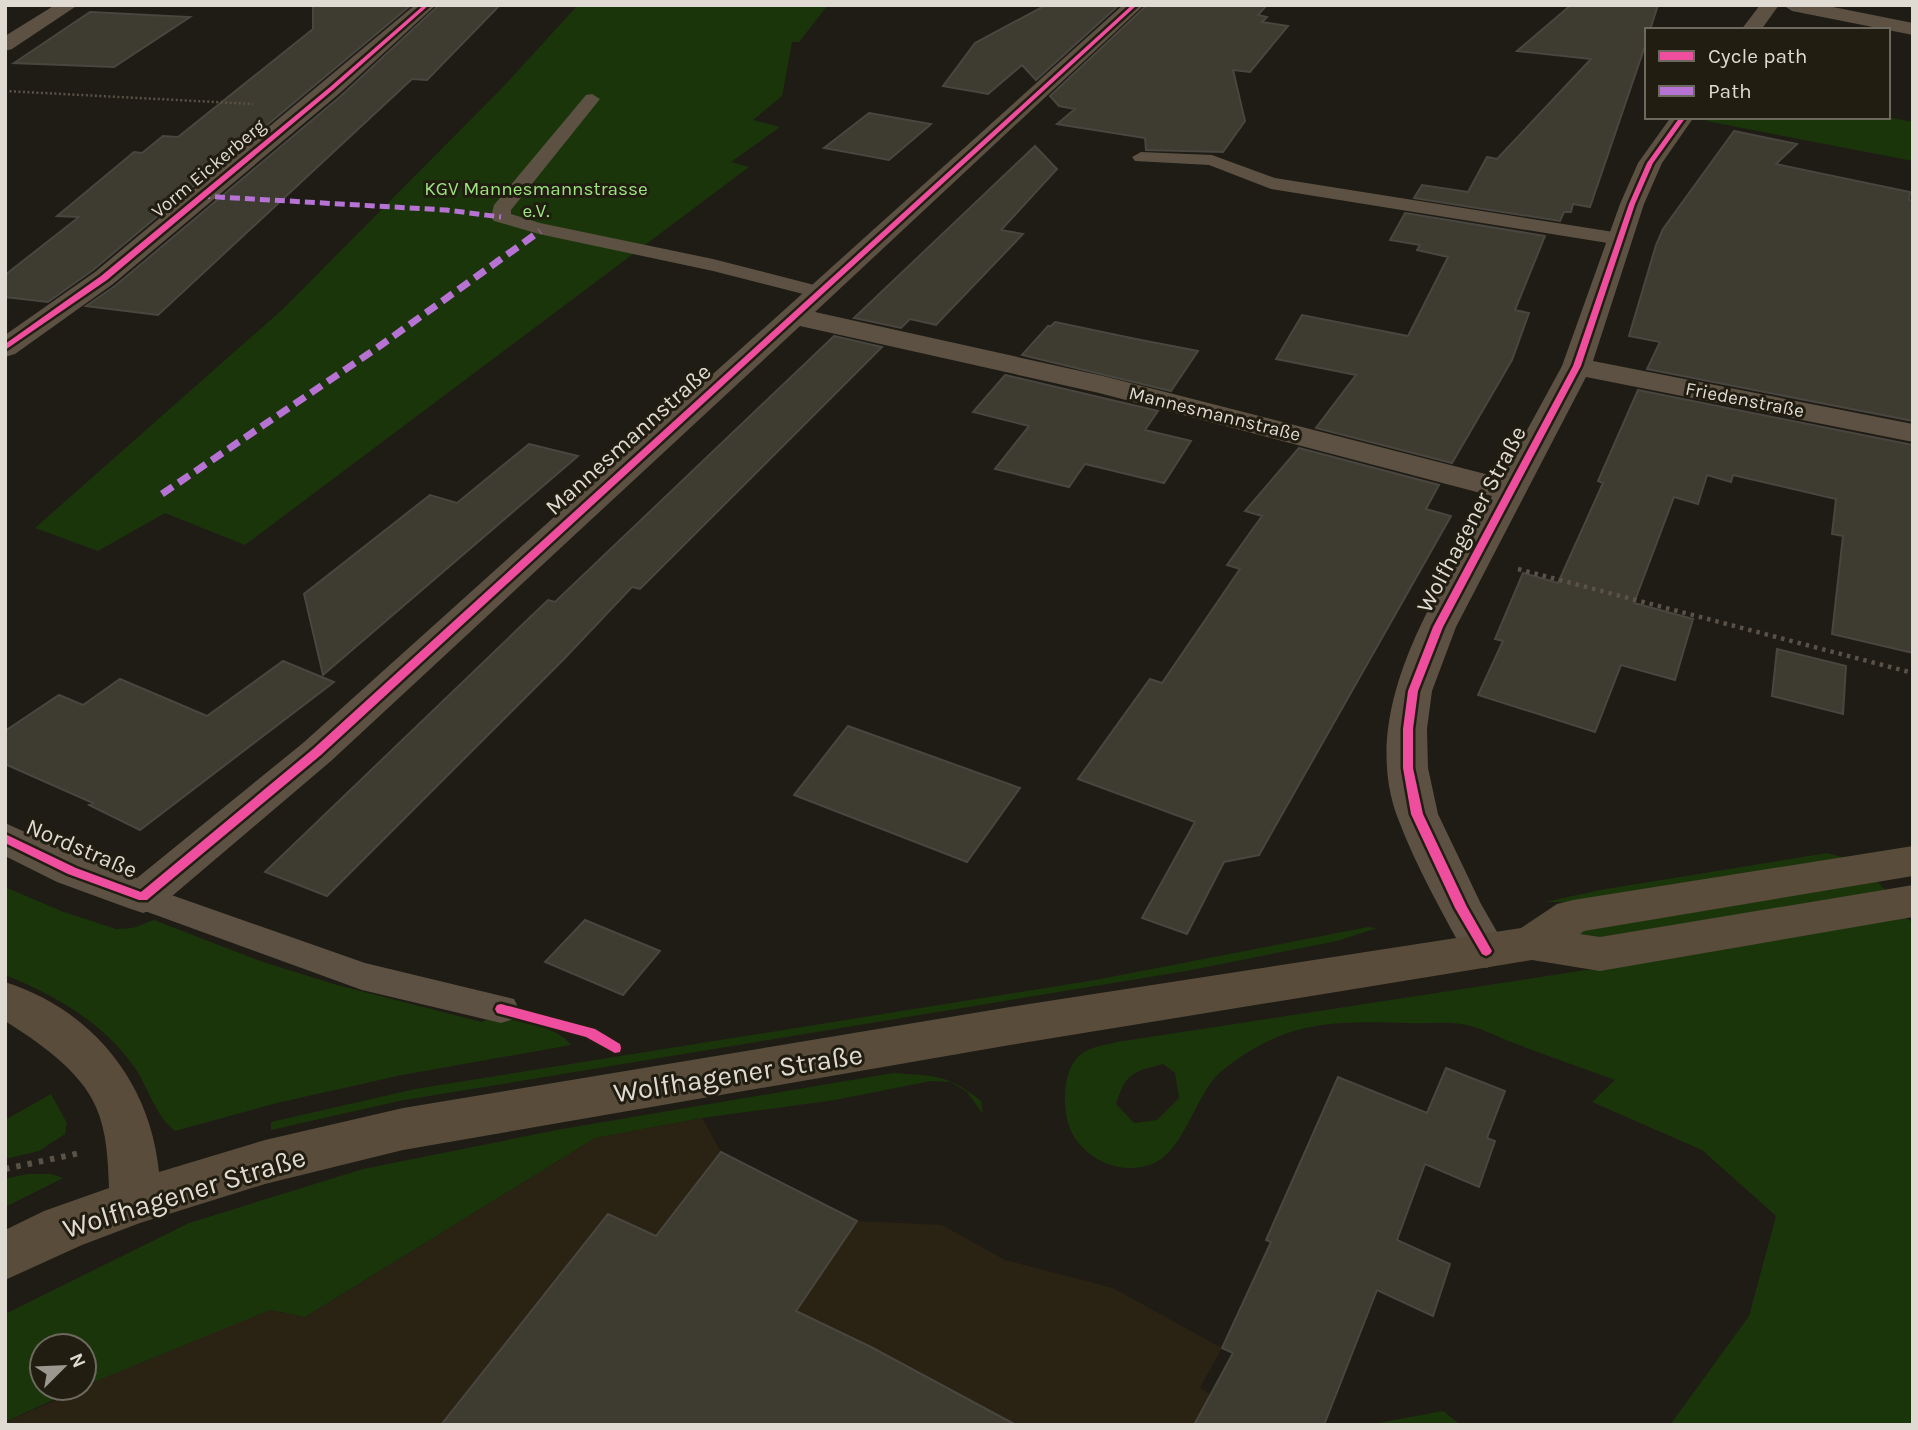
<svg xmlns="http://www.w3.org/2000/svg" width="1918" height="1430" font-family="Karla,sans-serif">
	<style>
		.commercial { fill: #2a2213 }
		.green { fill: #1b350b; fill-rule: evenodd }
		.building { fill: #3e3b31; stroke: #494640; stroke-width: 2 }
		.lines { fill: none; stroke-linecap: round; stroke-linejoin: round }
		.path-far2 { stroke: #5a5246; stroke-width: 2.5; stroke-dasharray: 2 2.5; stroke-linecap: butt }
		.path-far1 { stroke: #5a5246; stroke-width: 4.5; stroke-dasharray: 3.5 5; stroke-linecap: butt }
		.path { stroke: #5a5246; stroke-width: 6; stroke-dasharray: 4.5 7; stroke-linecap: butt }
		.lane { fill: #5c5143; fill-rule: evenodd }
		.street { fill: #5c5143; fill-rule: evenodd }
		.secondary { fill: #594c3b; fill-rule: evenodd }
		.quiet-far1 { stroke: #b673d3; stroke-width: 5; stroke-dasharray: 10 5; stroke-linecap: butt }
		.quiet { stroke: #b673d3; stroke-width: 7; stroke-dasharray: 13 7; stroke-linecap: butt }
		.cycleway-casing { stroke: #221d11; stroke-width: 5 }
		.cycleway { fill: #ef4d9e; fill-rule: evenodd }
		.labels { text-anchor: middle; stroke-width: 6; stroke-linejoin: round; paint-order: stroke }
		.far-street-label { font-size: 19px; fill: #dfdbd3; stroke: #221d11 }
		.far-park-label { font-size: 19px; fill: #9ce57f; stroke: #221d11 }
		.street-label { font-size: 23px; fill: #dfdbd3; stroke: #221d11 }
		.near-street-label { font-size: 28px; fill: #dfdbd3; stroke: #221d11 }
	</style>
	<rect width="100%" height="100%" fill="#1e1c15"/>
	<!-- commercial -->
	<path class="commercial" d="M702,1118l19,34 136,69 85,4 63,35 108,28 109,60 -22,40 63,37h-1258v-3l79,-34 19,-11 167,-67 35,7 290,-179z"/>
	<!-- green -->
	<path class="green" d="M578,5h250l-29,37h-7l-10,54 -29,24 27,7 -49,35 18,5 -504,378 -80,-32 -67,38 -63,-23 248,-219 220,-222z
		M1709,117h179l25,5v39l-207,-40z
		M1827,853l18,5 -270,44h-30l55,-12z
		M1876,880l10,11 -295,48 -10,-4 -2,-4z
		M5,887l56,24 55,18 17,-1 21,-8 106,41 77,24 145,37 12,-6c22,6 63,9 77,29l-169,30 -125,28 -102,28c-20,-16 -26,-42 -40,-63 -31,-45 -80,-73 -130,-93z
		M1904,916l9,7v502h-243l79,-109 27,-100 -74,-66 -110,-48 23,-22c-35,-13 -70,-25 -104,-38 -15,-6 -30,-14 -45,-17 -18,-4 -40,-1 -58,-2 -76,-2 -121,-3 -184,46 -29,22 -38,82 -72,95 -33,13 -74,-7 -84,-41 -6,-22 -5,-60 18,-72 9,-5 21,-6 31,-9l593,-91zM1163,1064l12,9 4,25 -22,22 -23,3 -18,-19c10,-31 16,-32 47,-40z
		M1368,927l9,1 -40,13 -151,30 -787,130 -128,29v-8l144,-33 680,-109z
		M893,1073c41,3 55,1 88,28l2,13 -16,-22 -16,-10 -20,-1 -96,19 -133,18 -107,20 -290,179 -35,-7 -186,76v-40h-42v42h37l-74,34v-108l184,-91 174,-54 199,-40z
		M51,1094l16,29 -2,11 -26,17 -34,8v-39z
		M27,1174h24l12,4 -58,29v-28z
		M1443,1411l18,14h-94z"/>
	<!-- building -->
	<path class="building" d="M313,5h98l-318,265 -45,32 -43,-5v-22l74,-58 -22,-1 77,-64 8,1 21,-17 15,1 135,-108z
		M439,5h61l-73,75 -15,-1 -254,236 -72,-9 29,-20 227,-191z
		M1046,5h73l-83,75 -14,-15 -34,29 -45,-8 32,-43z
		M1147,5h120l-9,10 9,2 -5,5 26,4 -38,46 -17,-2 12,51 -22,31 -77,-2 -1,-12 -88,-14 18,-15 -16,-3 -9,-10z
		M1571,5h87l-8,25h-3v10l-57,167 -17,-3 -2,8h-7l-4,9 -146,-23 8,-13 46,7 19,-35 10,2 94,-100 -74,-8z
		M90,12l100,5 -76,50 -100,-4z
		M869,113l62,11 -42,36 -65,-12z
		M1734,131l63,13 -21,20 134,28 -1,8 4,1v220l-266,-52 13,-27 -31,-6 27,-91 7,-16z
		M1035,146l22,23 -56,61 22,4 -87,91 -26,-6 -9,9 -47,-10z
		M1405,213l140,23 -30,74 14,3 -17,47 -60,103 -136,-35 40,-53 -80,-16 26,-44 106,21 40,-79 -31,-7 3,-5 -30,-5z
		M1055,322l81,17 62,12 -27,40 -149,-36 26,-29h3z
		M834,336l48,11 -242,242 -8,-2 -68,72 -237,237 -62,-24 283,-272 7,2z
		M1005,375l153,36 -13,19 46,11 -27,42 -79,-19 -16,23 -74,-18 34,-43 -56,-14z
		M1638,390l275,55v208l-81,-19 11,-98 -11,-2 4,-35 -103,-24 -2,7 -24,-7 -9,29 -24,-7 -40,106 59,16 -18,61 -54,-15 -26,67 -117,-37 25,-54 -8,-2 28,-66 35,10 45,-100 -5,-2z
		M529,444l49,12 -255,219 -19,-81 126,-99 27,8z
		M1299,448l140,37 -13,24 25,7 -192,339 -35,7 -37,72 -45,-16 53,-96 -117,-43 72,-100 12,4 78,-114 -13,-4 35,-49 -17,-5z
		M1777,649l69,17 -3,48 -71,-18z
		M283,661l51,21 -194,148 -51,-25 4,-2 -88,-39v-33l54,-36 24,10 37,-26 87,37z
		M848,726l172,62 -53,74 -173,-67z
		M585,920l75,31 -37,44 -78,-33z
		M1446,1068l59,23 -18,47 8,3 -16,46 -54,-23 -28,76 53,24 -17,52 -56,-26 -53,135h-130l39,-72 -11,-5 49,-106 -5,-2 72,-163 89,36z
		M721,1152l136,69 -61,90 75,36 145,78h-575l167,-211 48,22z"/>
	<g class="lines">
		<!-- path-far2 -->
		<path class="path-far2" d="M5,91l248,13"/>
		<!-- path-far1 -->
		<path class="path-far1" d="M1518,569l395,104"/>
		<!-- path -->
		<path class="path" d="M542,1020l48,13 19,12
			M5,1169l75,-16"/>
		<!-- lane -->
		<path class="lane" d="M592,94l8,5 -89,111v4l29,9 173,36 113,29 3,4 -3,4 -7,2 -106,-27 -174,-37 -45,-13 -3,-4 3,-12 92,-110z
			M1141,152l71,3 63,23 345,55 7,2 3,4 -3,4 -7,2 -349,-56 -62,-24 -74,-4 -3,-4z
			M143,885l222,78 149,36 5,10 -5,10 -13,4 -139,-33 -231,-84 -5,-9 5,-9z"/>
		<!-- street -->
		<path class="street" d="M55,5h23l-66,44 -7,2v-15z
			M415,5h21l-96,88 -227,191 -98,70 -10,3v-22l90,-63z
			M1123,5h21l-329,307 288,64 398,102 61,-112 58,-162 18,-41 33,-46h23l-32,46 -18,41 -51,157 320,63v18l-327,-65 -130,250 -24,64 -5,38 1,39 10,46 43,90 27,47 -6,12 -16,5 -16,-5c-26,-47 -54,-96 -73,-147 -40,-111 44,-228 95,-320l-393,-103 -299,-67 -469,435 -173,147 -15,5 -15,-5 -71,-26 -52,-26v-33l82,37 50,18 166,-135z
			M1760,5h19l-18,25h-20z
			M1783,5h40l90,18v12l-121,-24z"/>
		<!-- secondary -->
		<path class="secondary" d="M1913,846v30l-329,55 -4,3 20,3 313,-52v32l-313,54 -68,-11 -522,85 -607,105 -138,34 -125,39 -58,22 -77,35v-50l39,-19 65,-23c-1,-27 -2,-56 -13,-81 -16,-37 -58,-65 -91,-86v-39c87,28 145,99 154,190l106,-32 138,-32 607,-101 511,-79 36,-24 16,-4z"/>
		<!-- quiet-far1 -->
		<path class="quiet-far1" d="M200,196l246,14 55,7"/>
		<!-- quiet -->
		<path class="quiet" d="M162,494l215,-146 163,-117"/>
		<!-- cycleway casing -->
		<g class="cycleway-casing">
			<path id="cycleway" d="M424,5h5l-95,84 -227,191 -102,70v-6l96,-68 229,-189z
				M1132,5h5l-816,750 -174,145h-8l-71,-26 -63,-31v-9l71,34 65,24 172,-143z
				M1680,117h6l-33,46 -18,41 -54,162 -138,261 -25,64 -5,38v39l10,46 44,93 25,44 -2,3 -4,2 -4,-2 -27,-46 -44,-94 -8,-46v-39l5,-38 25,-64 140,-261 56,-162 18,-41z
				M501,1004l94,25 25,15 1,4 -1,4 -5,1 -29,-16 -89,-24 -2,-4 2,-4z"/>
		</g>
		<!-- cycleway -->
		<use href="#cycleway" class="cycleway"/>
	</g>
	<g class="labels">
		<!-- far-street labels -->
		<g class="far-street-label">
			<text transform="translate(208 168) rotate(-40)" y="7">Vorm Eickerberg</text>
			<text transform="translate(1745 399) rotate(11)" y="7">Friedenstraße</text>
			<text transform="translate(1215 413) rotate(14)" y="7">Mannesmannstraße</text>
		</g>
		<!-- far-park labels -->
		<g class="far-park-label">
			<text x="536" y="195">KGV Mannesmannstrasse<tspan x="536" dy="22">e.V.</tspan></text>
		</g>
		<!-- street labels -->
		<g class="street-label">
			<text transform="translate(628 439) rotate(-42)" y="8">Mannesmannstraße</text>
			<text transform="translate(1471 519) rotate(-62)" y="8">Wolfhagener Straße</text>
			<text transform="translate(82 848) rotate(23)" y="8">Nordstraße</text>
		</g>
		<!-- near-street labels -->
		<g class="near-street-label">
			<text transform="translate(738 1073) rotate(-9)" y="10">Wolfhagener Straße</text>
			<text transform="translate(184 1192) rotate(-17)" y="10">Wolfhagener Straße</text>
		</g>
	</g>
	<!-- border -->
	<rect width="1918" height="1430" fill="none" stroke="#dfdbd3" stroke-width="14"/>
	<!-- legend -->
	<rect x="1645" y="28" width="245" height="91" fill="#221d11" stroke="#6e695f" stroke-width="2"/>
	<rect x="1659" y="51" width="35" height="10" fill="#ef4d9e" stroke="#6e695f" stroke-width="2"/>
	<text x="1708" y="63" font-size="21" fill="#dfdbd3">Cycle path</text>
	<rect x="1659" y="86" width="35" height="10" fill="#b673d3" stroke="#6e695f" stroke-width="2"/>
	<text x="1708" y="98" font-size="21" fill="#dfdbd3">Path</text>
	<!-- north arrow -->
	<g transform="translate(63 1367) rotate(66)"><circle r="33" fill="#221d11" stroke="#6e695f" stroke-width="2"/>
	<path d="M0-5L12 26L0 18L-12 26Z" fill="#9b9890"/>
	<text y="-10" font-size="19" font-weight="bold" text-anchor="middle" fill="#dfdbd3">N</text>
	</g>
</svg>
